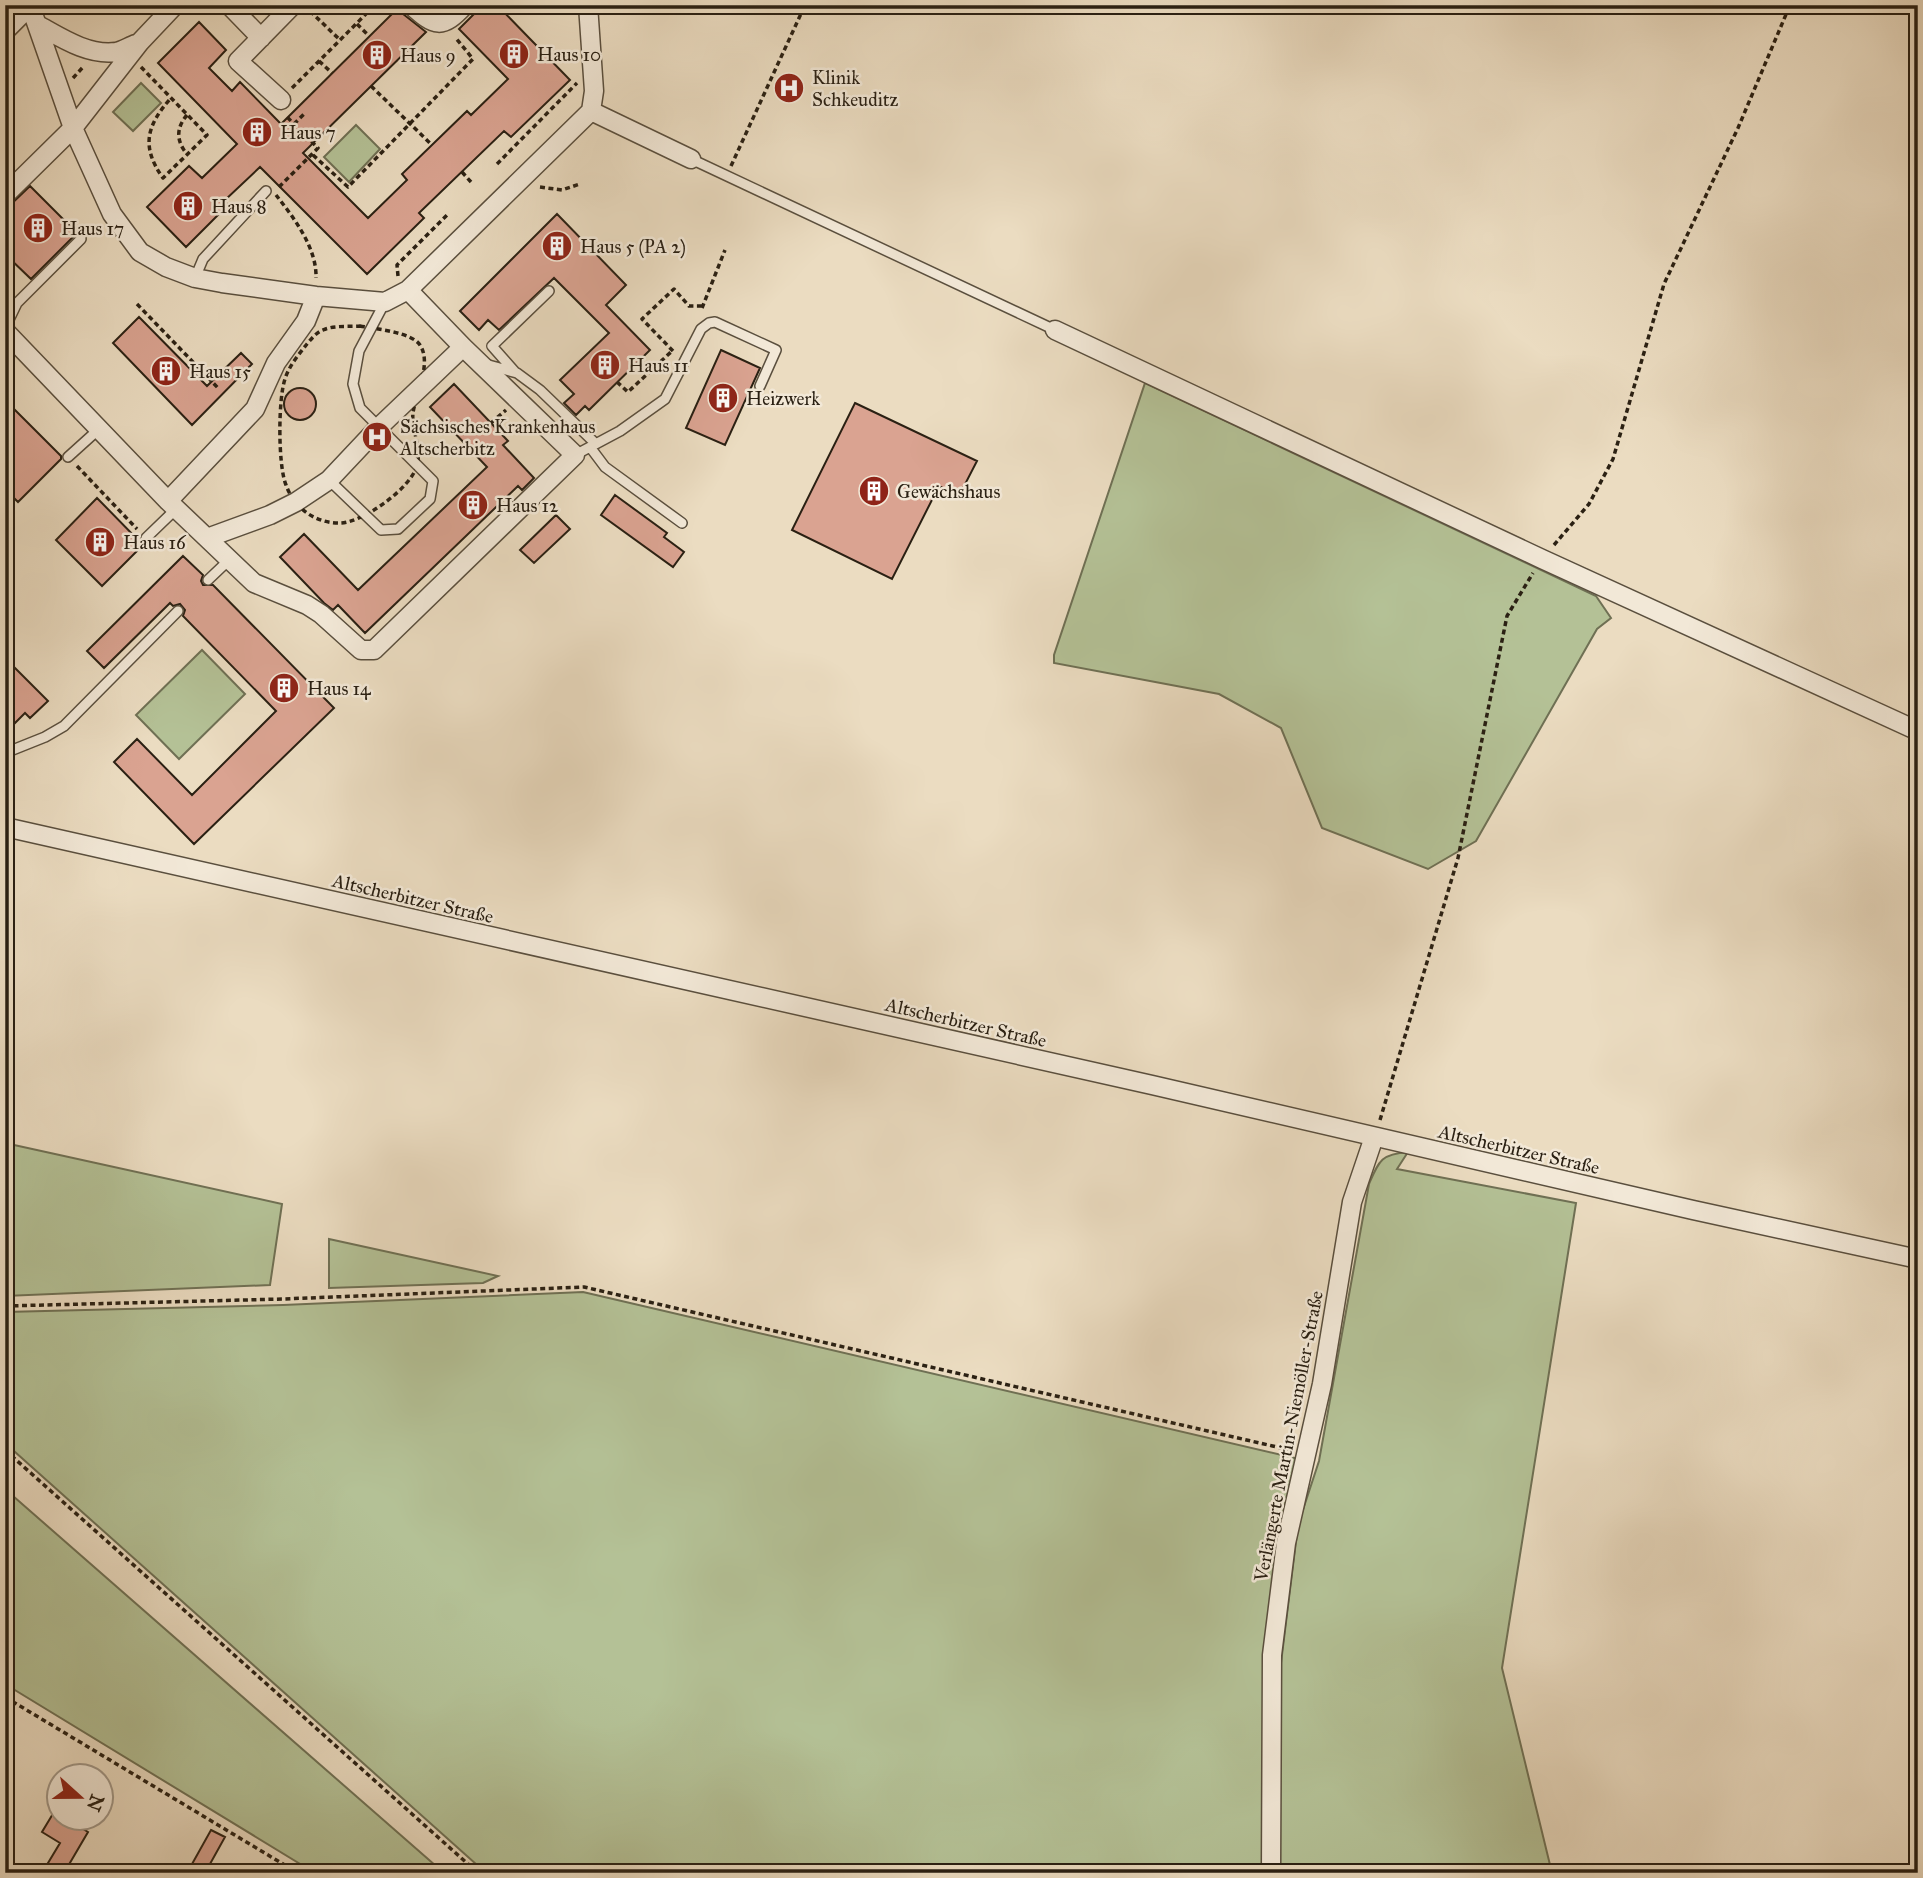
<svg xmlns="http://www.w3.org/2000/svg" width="1923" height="1878" font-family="'IM FELL Great Primer',serif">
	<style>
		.green { fill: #b4c196; stroke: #6f7054; stroke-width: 2 }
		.building { fill: #daa391; stroke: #2a2013; stroke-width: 2 }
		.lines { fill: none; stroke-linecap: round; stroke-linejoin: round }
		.lane-casing { stroke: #5a4f3e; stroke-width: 12 }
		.street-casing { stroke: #5a4f3e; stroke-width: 21 }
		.path { stroke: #2a2013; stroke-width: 3.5; stroke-dasharray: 5 3.5; stroke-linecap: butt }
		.lane { stroke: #f2e8d7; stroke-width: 9 }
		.street { stroke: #f2e8d7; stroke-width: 18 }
		.labels { text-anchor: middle; stroke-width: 5; stroke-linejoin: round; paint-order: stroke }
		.poi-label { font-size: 19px; fill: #2a2013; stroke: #f2e8d7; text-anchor: start }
		.street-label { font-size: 19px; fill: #2a2013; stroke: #f2e8d7 }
	</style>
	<rect width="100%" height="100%" fill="#ebdcc1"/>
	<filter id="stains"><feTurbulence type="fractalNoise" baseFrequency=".00286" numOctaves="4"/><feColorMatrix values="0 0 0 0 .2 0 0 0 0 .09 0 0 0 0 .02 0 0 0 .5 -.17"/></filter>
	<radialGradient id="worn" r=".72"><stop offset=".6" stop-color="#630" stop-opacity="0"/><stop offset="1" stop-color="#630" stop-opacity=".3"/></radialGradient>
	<!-- green -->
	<path class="green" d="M141,83l20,20 -28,28 -20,-19z
		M356,125l24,24 -31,33 -25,-25z
		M1145,383l451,213 15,22 -14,11 -121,212 -48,28 -106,-41 -41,-100 -62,-34 -165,-31v-8z
		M202,650l43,44 -66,65 -43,-44z
		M5,1143l277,61 -12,81 -265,11z
		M1408,1152l-11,17 179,34 -74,465 50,205h-273l2,-210 17,-138 21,-64 50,-277c10,-23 12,-30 39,-32z
		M329,1239l169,37 -15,7 -154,5z
		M583,1292l716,167 -19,83 -15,331h-779l-481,-430v-131l278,-7z
		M5,1489l439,384h-129l-310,-189z"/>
	<!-- building -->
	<path class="building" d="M483,5h14l73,75 -59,57 -7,-6 -85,82 5,5 -57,56 -107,-107 -36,34 4,4 -42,42 -39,-40 42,-41 13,12 35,-34 -79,-81 41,-41 27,28 -17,18 23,23 8,-9 41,42 119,-118 3,8 23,18 -123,121 65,65 39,-38 -5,-6 65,-63 4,4 37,-36 -49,-50z
		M30,186l47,47 -46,46 -26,-25v-44z
		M557,214l69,71 -20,20 44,45 -61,60 -4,-4 -9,9 -12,-12 10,-9 -14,-14 49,-47 -55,-55 -55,52 -11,-10 -9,10 -19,-19z
		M139,317l68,69 34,-33 11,11 -60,61 -79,-82z
		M721,350l39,18 -35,77 -39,-17z
		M454,384l54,57 -5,4 31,33 -12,12 -4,-4 -153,147 -27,-28 -5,5 -9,-7 -44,-46 24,-23 54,56 129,-123 -57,-60z
		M284 404a16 16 0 1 1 32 0a16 16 0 1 1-32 0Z
		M5,400l56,56v3l-43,43 -13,-13z
		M855,403l122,58 -18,35 -20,-10 -47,93 -100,-49z
		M615,495l52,38 -3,4 20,15 -11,15 -72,-52z
		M97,498l46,47 -41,41 -46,-46z
		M556,515l14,14 -36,34 -14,-13z
		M183,556l20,19 -2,6 2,4h10l121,123 -140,136 -80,-82 23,-23 55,56 84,-84 -93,-95 2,-6 -5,-6 -7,2 -3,-3 -66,65 -17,-17z
		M5,658l43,43 -18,17 -5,-5 -11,11 -9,-9z
		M54,1812l6,3v3h5l23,14 -24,41h-22l18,-30 -18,-11z
		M211,1830l14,7 -20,36h-18z"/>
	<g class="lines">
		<!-- lane casing -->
		<g class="lane-casing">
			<path id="lane" d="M691,159l364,171
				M195,278l8,-19 63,-68
				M5,328l12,-25 64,-64
				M485,364l32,9 23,17 56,54
				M515,372l-23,-26 57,-55
				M590,447l15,20 77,56
				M575,455l45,-24 45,-32 36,-70 8,-6 6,-1 61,28 -16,36
				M68,457l31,-28
				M329,480l52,50 17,-1 32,-30 3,-18 -73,-73 -7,-24 6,-33 26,-49
				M146,538l30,-29
				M208,580l21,-20
				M5,753l40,-16 19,-11 114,-115"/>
		</g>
		<!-- street casing -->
		<g class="street-casing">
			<path id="street" d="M30,5l43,123 39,86 28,38 26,15 29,11 27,5 94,13 69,6 23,-12 183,-179 3,-20 -6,-86
				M229,5l32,33
				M411,5c24,22 31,25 54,0
				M38,25c22,12 50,31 78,27 6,-1 14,-6 20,-8
				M5,31l25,-25
				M281,100l-43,-39 55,-56
				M591,111l100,48
				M5,195l68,-67 67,-86 35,-37
				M1055,330l487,229 376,172
				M5,331l163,170 86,82 53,22 14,9 40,36h13l201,-195 -112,-108 -55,-57
				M168,501l87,-92 21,-46 30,-42 10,-25
				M207,538l63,-23 26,-13 33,-22 49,-52 85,-81
				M5,827l1147,258 541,125 225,49
				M1271,1873l1,-218 14,-112 36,-159 30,-182 22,-65"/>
		</g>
		<!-- path -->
		<path class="path" d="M310,11l30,29
			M357,24l12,12
			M319,61l13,12
			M141,67l66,68 -44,43c-22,-31 -17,-52 8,-80
			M73,78l11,-12
			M371,86l61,59
			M292,88l83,-83
			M187,115c-11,13 -11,26 0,39
			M294,124l11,-11
			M313,155l35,32 125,-128 -18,-22
			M497,164l80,-81
			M731,166l74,-161
			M462,172l9,10
			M279,187l39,-39 -32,-32
			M540,187l22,3 18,-6
			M276,195c18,23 41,53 40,83
			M398,276l-1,-11 50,-50
			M137,304l82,85
			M702,308l23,-58
			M360,326c16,3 51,6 60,19 12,18 -4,48 -7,68 -2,17 9,35 4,52 -5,23 -56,59 -78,58 -24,0 -45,-15 -53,-38 -8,-19 -8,-86 -1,-106 4,-13 14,-25 22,-35 5,-6 10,-12 16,-14 11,-5 26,-3 37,-4z
			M673,351l-31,-32 32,-30 15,17h13
			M617,382l11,10 44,-41
			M491,423l15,-13
			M77,466l60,63
			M1554,545l35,-41 24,-45 51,-175 74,-156 52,-123
			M1380,1120l78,-262 49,-242 26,-43
			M5,1306l278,-7 301,-12 706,163
			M5,1450l473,423
			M5,1697l293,176"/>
		<!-- lane -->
		<use href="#lane" class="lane"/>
		<!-- street -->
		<use href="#street" class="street"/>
	</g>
	<!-- icons -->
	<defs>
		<g id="building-disc" transform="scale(1.575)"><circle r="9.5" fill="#8f2418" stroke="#f2e8d7"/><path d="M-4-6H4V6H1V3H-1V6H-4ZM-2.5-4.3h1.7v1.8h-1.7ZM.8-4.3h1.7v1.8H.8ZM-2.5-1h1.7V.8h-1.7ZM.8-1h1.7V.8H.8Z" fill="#fff"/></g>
		<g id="hospital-disc" transform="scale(1.575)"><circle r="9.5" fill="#8f2418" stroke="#f2e8d7"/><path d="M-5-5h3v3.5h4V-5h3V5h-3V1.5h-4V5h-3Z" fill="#fff"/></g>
	</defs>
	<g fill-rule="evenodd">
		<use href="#building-disc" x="514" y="54"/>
		<use href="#building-disc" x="377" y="55"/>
		<use href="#hospital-disc" x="789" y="88"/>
		<use href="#building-disc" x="257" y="132"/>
		<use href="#building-disc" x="188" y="206"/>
		<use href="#building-disc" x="38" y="228"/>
		<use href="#building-disc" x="557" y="246"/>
		<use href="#building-disc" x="605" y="365"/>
		<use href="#building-disc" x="166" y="371"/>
		<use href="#building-disc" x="723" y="398"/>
		<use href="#hospital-disc" x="377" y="437"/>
		<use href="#building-disc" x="874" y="491"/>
		<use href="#building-disc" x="473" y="505"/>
		<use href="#building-disc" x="100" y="542"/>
		<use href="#building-disc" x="284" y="688"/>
	</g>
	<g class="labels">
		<!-- poi labels -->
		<g class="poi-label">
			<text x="537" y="61">Haus 10</text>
			<text x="400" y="62">Haus 9</text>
			<text x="812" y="84">Klinik<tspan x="812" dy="22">Schkeuditz</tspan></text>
			<text x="280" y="139">Haus 7</text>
			<text x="211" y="213">Haus 8</text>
			<text x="61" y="235">Haus 17</text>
			<text x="580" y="253">Haus 5 (PA 2)</text>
			<text x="628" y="372">Haus 11</text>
			<text x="189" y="378">Haus 15</text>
			<text x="746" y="405">Heizwerk</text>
			<text x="400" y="433">Sächsisches Krankenhaus<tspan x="400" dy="22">Altscherbitz</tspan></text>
			<text x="897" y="498">Gewächshaus</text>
			<text x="496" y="512">Haus 12</text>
			<text x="123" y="549">Haus 16</text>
			<text x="307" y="695">Haus 14</text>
		</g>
		<!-- street labels -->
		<g class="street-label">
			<text transform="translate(413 898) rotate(13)" y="7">Altscherbitzer Straße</text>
			<text transform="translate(966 1022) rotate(13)" y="7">Altscherbitzer Straße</text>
			<text transform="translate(1519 1149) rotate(13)" y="7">Altscherbitzer Straße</text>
			<text transform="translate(1288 1436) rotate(-79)" y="7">Verlängerte Martin-Niemöller-Straße</text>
		</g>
	</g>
	<!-- margin -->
	<rect width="1923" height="1878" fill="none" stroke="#ebdcc1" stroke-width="28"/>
	<rect x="7" y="7" width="1909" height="1864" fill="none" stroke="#2a2013" stroke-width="3.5"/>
	<rect x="14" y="14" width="1895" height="1850" fill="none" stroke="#2a2013" stroke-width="2"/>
	<!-- north arrow -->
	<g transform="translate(80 1797) rotate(111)"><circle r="33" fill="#f2e8d7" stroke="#a29889" stroke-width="2"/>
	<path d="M0-5L12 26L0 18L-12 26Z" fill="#8f2418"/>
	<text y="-10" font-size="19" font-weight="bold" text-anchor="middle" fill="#2a2013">N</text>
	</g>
	<rect width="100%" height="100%" filter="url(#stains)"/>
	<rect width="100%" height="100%" fill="url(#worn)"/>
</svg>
